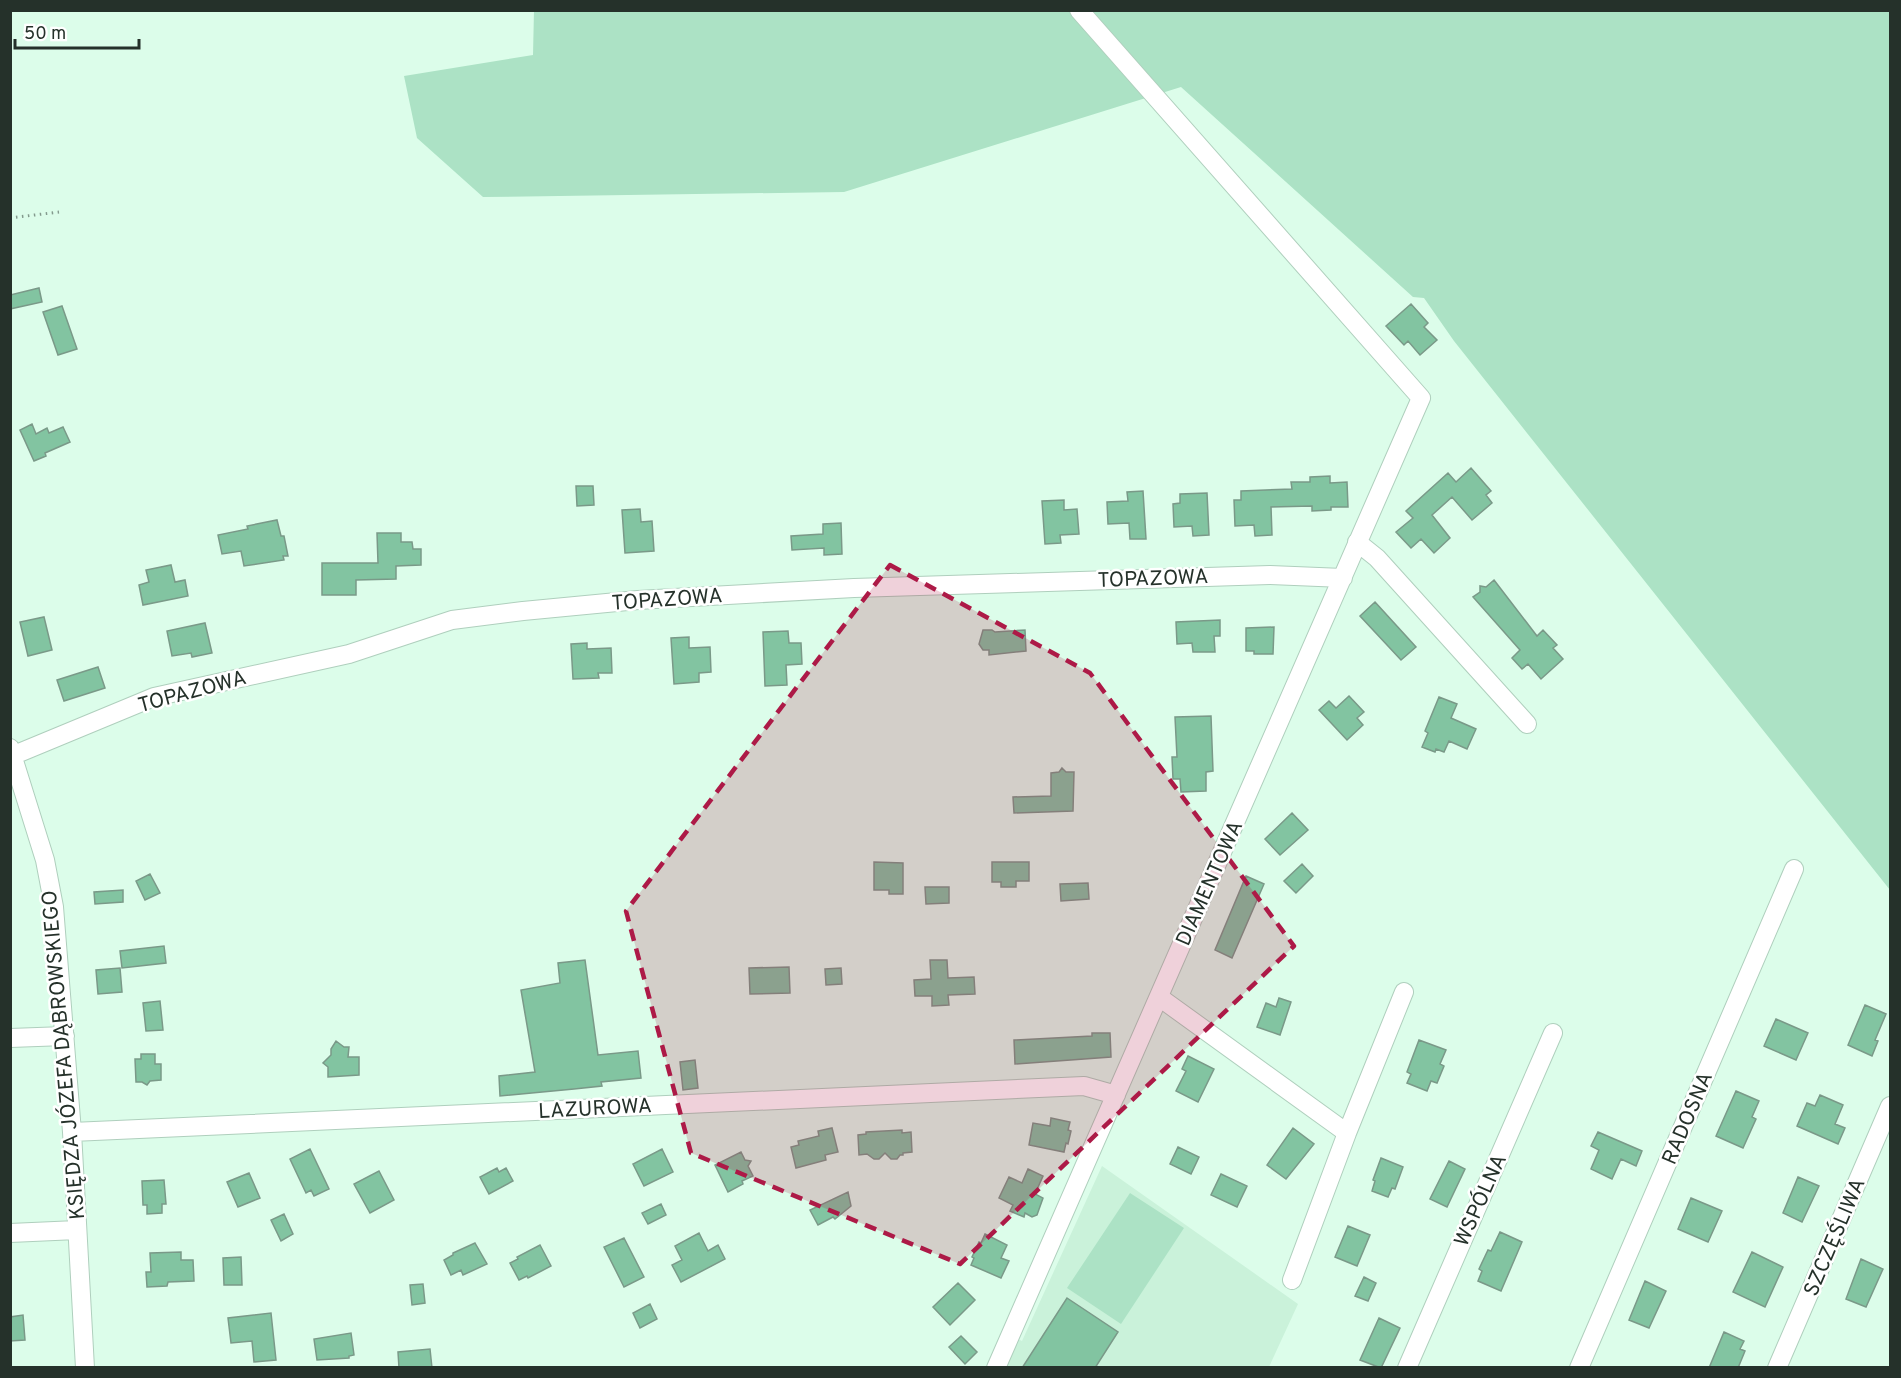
<svg xmlns="http://www.w3.org/2000/svg" width="1901" height="1378" font-family="Overpass,sans-serif">
	<style>
		.built { fill: #caf2da }
		.green { fill: #ace2c5 }
		.building { fill: #82c4a1; stroke: #7a9988; stroke-width: 1.5 }
		.lines { fill: none; stroke-linecap: round; stroke-linejoin: round }
		.minor-casing { stroke: #afcfbd; stroke-width: 20 }
		.path { stroke: #839a8d; stroke-width: 3; stroke-dasharray: 1.5 4.5; stroke-linecap: butt }
		.minor { stroke: #fff; stroke-width: 18 }
		.marked { fill: #ad1a47; fill-opacity: 0.2; stroke: #ad1a47; stroke-width: 4.5; stroke-dasharray: 12 8; stroke-linejoin: round }
		.labels { text-anchor: middle; stroke-width: 5; stroke-linejoin: round; paint-order: stroke }
		.street-label { font-size: 21px; fill: #25312a; stroke: #fff }
	</style>
	<rect width="100%" height="100%" fill="#dcfdea"/>
	<!-- built -->
	<path class="built" d="M1102,1166l196,138 -29,63 -264,1 13,-29 4,2z"/>
	<!-- green -->
	<path class="green" d="M534,10l1356,1v879l-436,-549 -30,-43 -11,-1 -232,-210 -337,105 -361,5 -66,-59 -13,-62 129,-21z
		M1130,1193l54,35 -63,96 -54,-36z"/>
	<!-- building -->
	<path class="building" d="M39,288l3,14 -32,7v-14z
		M1411,304l17,19 -4,4 13,13 -17,15 -12,-14 -4,4 -18,-19z
		M62,306l15,43 -19,6 -15,-43z
		M32,424l4,10 11,-6 2,5 14,-6 7,15 -25,11 1,3 -12,5 -14,-31z
		M1471,468l20,23 -5,4 6,8 -20,17 -20,-23 -20,18 18,23 -16,15 -13,-14 -10,9 -15,-16 17,-14 -7,-7 42,-38 8,9z
		M1330,476v7l17,-1 1,25h-17v3l-19,1v-5l-41,1 1,28 -17,1 -1,-11 -19,1 -1,-26h7v-9l51,-2 -1,-7h19v-5z
		M576,486h17l1,19 -17,1z
		M1143,491l3,48h-16l-1,-16 -21,1 -1,-22 21,-1 -1,-9z
		M1207,493l2,42 -16,1 -1,-10 -18,1 -1,-23 7,-1v-9z
		M1064,500v10l13,-1 2,25 -19,1 1,8 -16,1 -3,-43z
		M640,509l1,13 11,-1 2,30 -29,2 -3,-43z
		M277,520l4,16h3l4,20h-5l1,4 -40,6 -3,-15 -19,3 -4,-19 30,-6 -1,-3z
		M841,523l1,31 -18,1v-7l-32,2 -1,-14 32,-2v-10z
		M377,533h24v9h11l1,7h8v16l-25,1v13l-40,1v15h-34v-32h56z
		M171,565l4,17 10,-2 3,16 -45,9 -4,-20 10,-3 -3,-12z
		M1494,580l43,56 6,-6 14,15 -4,3 10,11 -22,20 -13,-15 -6,5 -10,-11 8,-8 -47,-53 7,-5v-6l6,1z
		M1375,602l41,45 -15,13 -41,-44z
		M44,617l8,33 -24,6 -8,-34z
		M1220,620v16h-6l1,16h-22l-1,-9 -15,1 -1,-22z
		M205,623l7,30 -20,4 -1,-4 -19,3 -5,-25z
		M1274,627l-1,27h-19v-3h-8v-23z
		M983,630h9l3,2 30,-2 1,21 -37,4v-5h-6l-4,-6z
		M788,631l1,12h12l1,21 -16,1 1,20 -22,1 -2,-54z
		M689,637v11l21,-1 1,25 -12,1v9l-25,2 -3,-46z
		M587,643v6l24,-1 1,25h-14l1,5 -26,1 -2,-35z
		M98,667l7,21 -41,13 -7,-21z
		M1349,696l15,16 -7,6 6,7 -16,15 -28,-30 10,-9 7,7z
		M1439,697l18,7 -6,14 25,11 -9,20 -18,-8 -5,11 -8,-3 -1,3 -13,-5 6,-14 -3,-2z
		M1211,716l2,55 -7,1v19l-25,1 -1,-13h-7l-1,-22h5l-2,-40z
		M1062,768l4,4h8l-1,39 -59,2 -1,-16 38,-1v-23l8,-1z
		M1292,813l16,17 -28,25 -15,-16z
		M874,862l29,1v31h-14v-4h-15z
		M992,862h37v19h-13v6h-15v-5h-9z
		M1302,864l11,12 -17,17 -12,-12z
		M150,874l10,19 -15,7 -9,-19z
		M1246,876l18,8 -32,74 -17,-8z
		M1088,883l1,16 -28,2 -1,-17z
		M925,887h24v16l-23,1z
		M123,890v12l-28,2 -1,-12z
		M164,946l2,17 -44,5 -2,-17z
		M585,960l13,95 40,-4 3,27 -40,4 1,4 -28,3 -74,7 -1,-20 36,-4 -14,-82 39,-7 -2,-20z
		M930,960h17l1,18 26,-1 1,17 -27,1 1,10 -17,1v-10h-17l-1,-16 17,-1z
		M789,967l1,26 -40,1 -1,-26z
		M120,968l2,24 -24,2 -2,-24z
		M841,968l1,16 -16,1 -1,-16z
		M1279,998l12,4 -11,33 -23,-8 9,-24 10,4z
		M160,1001l3,29 -17,1 -3,-28z
		M1865,1005l21,9 -11,26 3,1 -6,15 -24,-11z
		M1776,1019l32,14 -12,27 -32,-14z
		M1092,1033h18l1,24 -96,7 -1,-24 78,-4z
		M1419,1040l27,10 -6,14 4,2 -7,17 -6,-2 -4,10 -20,-8 4,-9 -4,-2z
		M336,1041l8,6h5l-1,10h11v18l-31,2v-10l-5,-4 8,-8v-6z
		M141,1054h14v10h6v16l-11,1 -3,4 -5,-3h-6l-1,-23h6z
		M1188,1056l26,13 -16,33 -22,-11 10,-20 -4,-2z
		M695,1060l3,28 -15,2 -3,-28z
		M1736,1091l23,10 -7,16 4,2 -13,29 -27,-12z
		M1820,1095l23,10 -8,19 10,4 -7,16 -41,-18 10,-23 8,3z
		M1051,1118l19,4 -2,8 3,1 -3,13 -2,-1 -2,9 -35,-7 4,-22 17,3z
		M832,1128l6,24 -13,3 1,5 -30,8 -5,-21 8,-2 -1,-4 21,-5 -1,-5z
		M1293,1128l21,16 -28,35 -19,-14z
		M902,1130v3l9,-1 1,20 -9,1v2h-3l-3,4h-6l-6,-6 -6,6h-5l-7,-5 -8,1 -1,-20 8,-1v-2z
		M1598,1132l44,19 -6,15 -15,-7 -9,20 -21,-10 8,-19 -8,-4z
		M1178,1147l21,10 -8,17 -21,-10z
		M310,1149l19,40 -15,7 -3,-6 -5,3 -16,-34z
		M662,1149l11,23 -29,14 -11,-22z
		M741,1152l4,8 6,1 -3,5 5,10 -11,5 1,3 -15,8 -13,-27z
		M1381,1158l22,9 -8,22 -3,-1 -4,9 -16,-6 3,-10 -2,-1z
		M1449,1161l16,8 -18,38 -17,-8z
		M497,1168l2,4 7,-4 7,13 -24,13 -9,-17z
		M1028,1169l15,7 -8,18 8,4 -6,17 -5,2 -7,-4 -1,4 -14,-6 3,-6 -14,-7 10,-21 13,6z
		M379,1171l15,29 -24,13 -16,-29z
		M249,1173l11,25 -22,9 -11,-25z
		M1221,1174l26,12 -10,21 -26,-12z
		M1798,1177l21,9 -17,36 -19,-9z
		M164,1180l2,24h-4v9l-15,1v-9h-4l-1,-24z
		M848,1192l3,14 -16,13 -2,-2 -15,8 -8,-15z
		M1691,1198l31,13 -14,31 -30,-13z
		M661,1204l5,11 -18,9 -6,-11z
		M284,1214l9,20 -12,7 -10,-21z
		M1348,1226l22,9 -13,31 -22,-9z
		M1500,1232l22,10 -21,49 -23,-10 4,-10 -3,-2 9,-19 3,1z
		M699,1233l9,18 10,-6 7,14 -44,23 -9,-17 10,-5 -7,-14z
		M985,1234l22,11 -6,13 8,3 -8,17 -30,-13 3,-7 -2,-1 7,-15 2,1z
		M624,1238l20,39 -20,10 -20,-40z
		M475,1243l12,21 -24,11 -2,-5 -10,5 -7,-15 9,-5v-2z
		M540,1245l11,21 -23,12 -1,-2 -8,4 -9,-17 8,-4 -1,-2z
		M181,1252v8h12l1,21 -26,1 -1,4 -20,1 -1,-15h5l-1,-19z
		M1752,1252l31,15 -18,40 -32,-15z
		M241,1257l1,28h-18l-1,-27z
		M1861,1259l22,10 -17,38 -20,-8z
		M1364,1277l12,6 -8,18 -13,-5z
		M1645,1281l21,10 -17,37 -20,-8z
		M958,1283l17,17 -25,25 -17,-18z
		M423,1284l2,19 -13,2 -2,-20z
		M1067,1298l51,34 -23,36h-73z
		M650,1304l7,15 -17,9 -7,-15z
		M271,1313l5,47 -22,2 -2,-21 -21,2 -3,-25z
		M23,1315l2,25 -15,1v-24z
		M1379,1318l21,10 -19,40 -21,-8z
		M1724,1332l20,9 -4,8 5,2 -7,17h-29z
		M351,1333l3,22 -5,1v2l-32,2 -3,-21z
		M961,1336l16,16 -12,12 -16,-17z
		M430,1349l2,19h-33l-1,-16z"/>
	<g class="lines">
		<!-- minor casing -->
		<g class="minor-casing">
			<path id="minor" d="M1357,542l20,16 150,166
				M10,748l35,112 9,47 18,225 13,236
				M14,755l140,-58 195,-43 103,-34 71,-9 115,-11 216,-12 416,-13 73,3
				M1159,997l188,136 -55,147
				M10,1038l55,-2
				M72,1132l1012,-46 32,9
				M1347,1133l57,-141
				M10,1233l67,-3
				M996,1368l425,-970 -342,-388
				M1407,1368l146,-335
				M1579,1368l215,-499
				M1777,1368l113,-262"/>
		</g>
		<!-- path -->
		<path class="path" d="M10,218l49,-6"/>
		<!-- minor -->
		<use href="#minor" class="minor"/>
	</g>
	<!-- marked area -->
	<path class="marked" d="M890,565l200,108 204,273 -334,318 -269,-111 -65,-242z"/>
	<g class="labels">
		<!-- street labels -->
		<g class="street-label">
			<text transform="translate(1153 578) rotate(-2)" y="7">TOPAZOWA</text>
			<text transform="translate(667 599) rotate(-4)" y="7">TOPAZOWA</text>
			<text transform="translate(192 691) rotate(-15)" y="7">TOPAZOWA</text>
			<text transform="translate(1209 883) rotate(-66)" y="7">DIAMENTOWA</text>
			<text transform="translate(63 1055) rotate(-95)" y="7">KSIĘDZA JÓZEFA DĄBROWSKIEGO</text>
			<text transform="translate(595 1108) rotate(-3)" y="7">LAZUROWA</text>
			<text transform="translate(1687 1118) rotate(-67)" y="7">RADOSNA</text>
			<text transform="translate(1480 1200) rotate(-66)" y="7">WSPÓLNA</text>
			<text transform="translate(1834 1237) rotate(-67)" y="7">SZCZĘŚLIWA</text>
		</g>
	</g>
	<!-- border -->
	<rect width="1901" height="1378" fill="none" stroke="#25312a" stroke-width="24"/>
	<!-- scale -->
	<path d="M15 39v9h124v-9" fill="none" stroke="#25312a" stroke-width="3"/>
	<text x="24" y="39" font-size="18" fill="#25312a" stroke="#ffffff" stroke-width="4.5" paint-order="stroke">50 m</text>
</svg>
